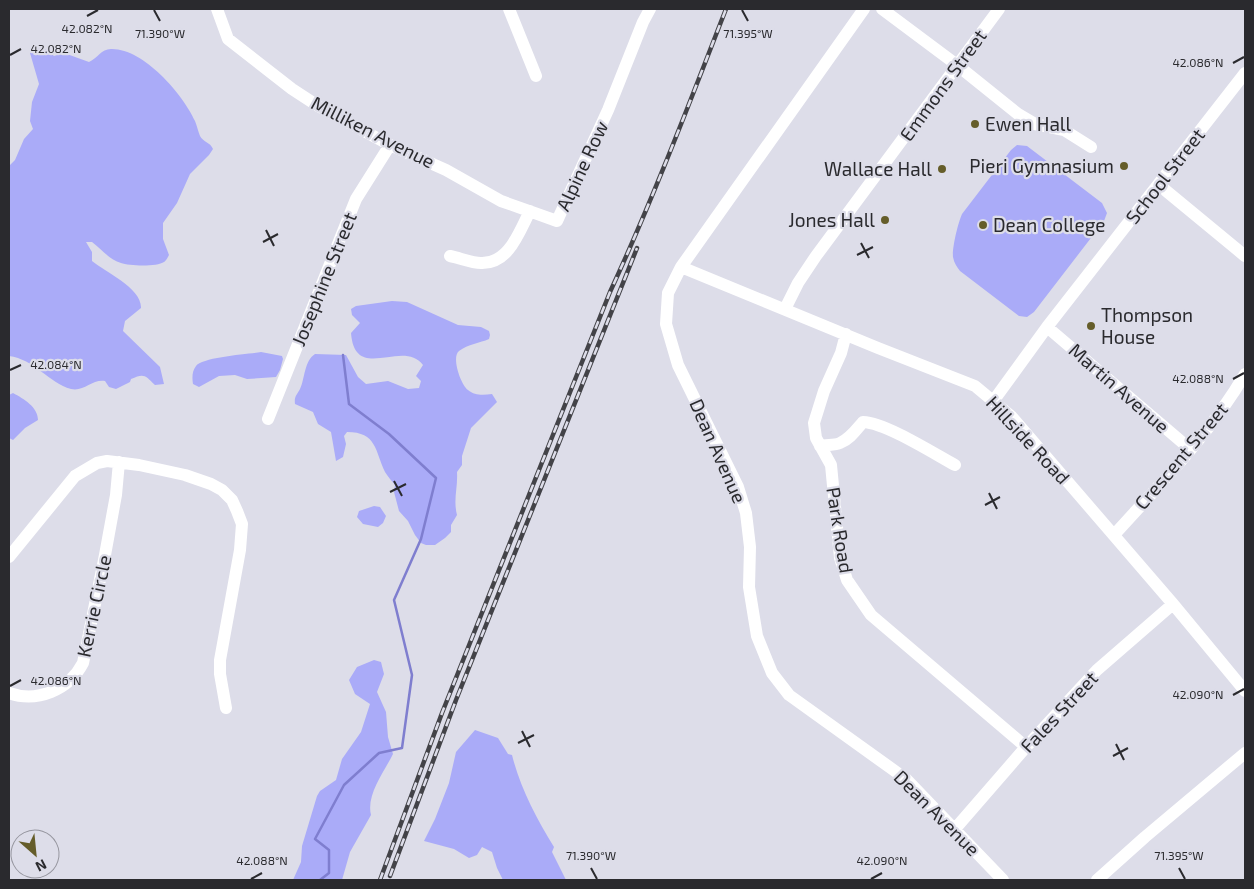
<svg xmlns="http://www.w3.org/2000/svg" width="1254" height="889" font-family="'Exo 2',sans-serif">
	<style>
		.green { fill: #aaabf8 }
		.lines { fill: none; stroke-linecap: round; stroke-linejoin: round }
		.stream { stroke: #7f7ecf; stroke-width: 2.5 }
		.minor { stroke: #fff; stroke-width: 12 }
		.rail-casing { stroke: #434348; stroke-width: 4.5 }
		.rail { stroke: #dddde9; stroke-width: 2.5; stroke-dasharray: 8; stroke-linecap: butt }
		.ticks { fill: none; stroke: #2a2a2e; stroke-width: 2 }
		.poi-dot { fill: #655d2a; stroke: #dddde9; stroke-width: 2 }
		.labels { text-anchor: middle; stroke-width: 4.5; stroke-linejoin: round; paint-order: stroke }
		.street-label { font-size: 19px; fill: #2a2a2e; stroke: #dddde9 }
		.poi-label { font-size: 19px; fill: #2a2a2e; stroke: #dddde9; text-anchor: start }
		.ticks-label { font-size: 12px; text-anchor: middle; fill: #2a2a2e; stroke: #dddde9; stroke-width: 4.5; stroke-linejoin: round; paint-order: stroke }
	</style>
	<rect width="100%" height="100%" fill="#dddde9"/>
	<!-- green -->
	<path class="green" d="M36,46l8,2 10,8 10,-3 25,9c9,-4 12,-13 22,-13 32,-1 72,45 84,72 2,5 3,10 5,15 3,6 10,6 13,13l-4,6 -19,19 -13,29 -14,20v16l6,16c-1,2 -3,6 -5,7 -7,5 -35,4 -43,1 -11,-3 -20,-14 -29,-21h-6l6,10v9c13,11 50,27 49,47l-16,13 -2,10 37,36 4,17 -9,1c-10,-10 -11,-12 -24,-6l-1,3 -14,7 -7,-2 -4,-6c-13,-2 -21,11 -34,8 -22,-6 -37,-30 -62,-33v-190l6,-6 9,-21 9,-10 -3,-8 2,-19 7,-18 -9,-31 2,-5z
		M1017,145l10,1 75,57 5,10 -3,8 -70,91 -7,5 -8,-1 -59,-45c-3,-4 -6,-8 -7,-14 -1,-9 5,-34 9,-43l49,-64z
		M392,301l15,1 51,23 23,2 8,4 1,4 -1,4c-9,4 -21,5 -30,12 -8,6 2,34 9,39 7,6 16,5 24,4l5,8 -26,26 -9,28v9l-5,7c1,16 -4,27 0,43l-6,10v7l-6,6 -10,7h-9l-5,-2 -6,-8 -7,-14 -9,-10 -5,-19 1,-7c-3,-4 -7,-8 -10,-13 -10,-21 -8,-40 -38,-40l-3,4 2,8 -3,13 -7,4 -5,-29 -13,-8 -5,-12 -18,-8c-1,-8 2,-9 5,-15 5,-10 4,-28 15,-35l31,1 12,22 8,7 22,-3 20,8 11,-1 2,-7 -5,-5 7,-11c-20,-27 -68,19 -72,-32l9,-10 -8,-8 -1,-6 5,-3z
		M261,352l21,4 1,3 -3,11 -4,7 -29,2 -12,-4 -16,1 -20,11 -6,-3c-1,-6 -1,-13 3,-18 6,-9 53,-12 65,-14z
		M13,393c11,6 25,14 25,27l-13,8 -12,12 -4,-2v-43z
		M374,506l6,1 6,9 -3,7 -5,4 -15,-3 -6,-7 2,-6z
		M374,660l7,2 3,12 -7,18 9,20 2,25 5,17c-9,18 -27,41 -22,61l-21,37 -8,28h-49l8,-18 1,-16 15,-50 3,-5 16,-11 6,-21 19,-27 9,-28 -15,-10 -6,-14 8,-13z
		M475,730l23,8 10,16 4,1c8,32 24,63 42,92l-2,5 14,28h-63l-6,-12 -5,-16 -10,-5 -5,8 -8,3 -15,-9 -30,-8 11,-22 14,-36 7,-31z"/>
	<g class="lines">
		<!-- stream -->
		<path class="stream" d="M320,880l9,-7v-23l-14,-11 29,-54 35,-32 23,-5 10,-73 -18,-75 27,-61 15,-61 -47,-44 -40,-30 -6,-49"/>
		<!-- minor -->
		<path class="minor" d="M217,9l11,30 64,50 26,17 72,39 56,25 55,31 56,20 51,-111 35,-88 7,-13
			M509,9l27,67
			M864,9l-183,258 -13,26 -2,31 12,41 60,122 8,26 4,34 -1,40 8,49 15,37 17,22 117,84 97,101
			M882,9l75,56 61,49 17,10 29,6 27,17
			M1159,185l86,71
			M450,256c10,2 21,7 31,7 28,1 38,-31 49,-52
			M681,267l197,81 97,38 36,30 162,188 72,87
			M785,309l13,-26 18,-27 183,-247
			M1047,327l143,122
			M846,334l-5,19 -17,38 -10,32 2,15 15,27 9,93 7,22 24,35 155,132
			M994,400l53,-73 198,-254
			M268,419l88,-220 34,-54
			M820,446c6,-2 14,0 20,-3 10,-4 16,-13 23,-21 23,1 70,31 92,43
			M1114,535c46,-51 96,-101 131,-161
			M9,557l66,-81 22,-13 10,-2 32,4 46,10 26,9 11,6 10,10 5,11 5,13 -2,26 -20,110v14l6,34
			M9,693c28,10 60,-3 74,-30l22,-108 11,-60 3,-33
			M954,830l72,-83 71,-77 76,-66
			M1097,880l48,-43 100,-84"/>
		<!-- rail casing -->
		<g class="rail-casing">
			<path id="rail" d="M390,876l66,-176 181,-452
				M380,880l62,-167 168,-421c43,-93 79,-188 116,-283"/>
		</g>
		<!-- rail -->
		<use href="#rail" class="rail"/>
	</g>
	<!-- ticks -->
	<path class="ticks" d="M154,10l6,11M742,10l6,11M87,16l11,-6M10,55l11,-6M1233,63l11,-6M266,230l8,16M263,242l15,-8M861,243l8,15M857,255l16,-8M10,370l11,-5M1233,379l11,-6M394,481l8,15M390,492l16,-8M989,493l8,16M985,505l15,-8M10,686l11,-6M1233,695l11,-6M522,731l8,16M518,743l16,-8M1116,744l8,16M1113,756l15,-8M591,868l6,11M1179,868l6,11M251,879l11,-6M871,879l11,-6"/>
	<!-- markers -->
	<g class="poi-dot">
		<circle cx="975" cy="124" r="5"/>
		<circle cx="1124" cy="166" r="5"/>
		<circle cx="942" cy="169" r="5"/>
		<circle cx="885" cy="220" r="5"/>
		<circle cx="983" cy="225" r="5"/>
		<circle cx="1091" cy="326" r="5"/>
	</g>
	<g class="labels">
		<!-- street labels -->
		<g class="street-label">
			<text transform="translate(943 85) rotate(-54)" y="7">Emmons Street</text>
			<text transform="translate(373 132) rotate(27)" y="7">Milliken Avenue</text>
			<text transform="translate(582 166) rotate(-65)" y="7">Alpine Row</text>
			<text transform="translate(1165 176) rotate(-52)" y="7">School Street</text>
			<text transform="translate(324 279) rotate(-68)" y="7">Josephine Street</text>
			<text transform="translate(1119 388) rotate(41)" y="7">Martin Avenue</text>
			<text transform="translate(1028 440) rotate(47)" y="7">Hillside Road</text>
			<text transform="translate(718 451) rotate(66)" y="7">Dean Avenue</text>
			<text transform="translate(1181 456) rotate(-50)" y="7">Crescent Street</text>
			<text transform="translate(840 530) rotate(81)" y="7">Park Road</text>
			<text transform="translate(94 606) rotate(-78)" y="7">Kerrie Circle</text>
			<text transform="translate(1059 712) rotate(-47)" y="7">Fales Street</text>
			<text transform="translate(937 813) rotate(45)" y="7">Dean Avenue</text>
		</g>
		<!-- poi labels -->
		<g class="poi-label">
			<text x="985" y="131">Ewen Hall</text>
			<text x="1114" y="173" text-anchor="end">Pieri Gymnasium</text>
			<text x="932" y="176" text-anchor="end">Wallace Hall</text>
			<text x="875" y="227" text-anchor="end">Jones Hall</text>
			<text x="993" y="232">Dean College</text>
			<text x="1101" y="322">Thompson<tspan x="1101" dy="22">House</tspan></text>
		</g>
	</g>
	<g class="ticks-label">
		<text x="87" y="33">42.082°N</text>
		<text x="160" y="38">71.390°W</text>
		<text x="748" y="38">71.395°W</text>
		<text x="56" y="53">42.082°N</text>
		<text x="1198" y="67">42.086°N</text>
		<text x="56" y="369">42.084°N</text>
		<text x="1198" y="383">42.088°N</text>
		<text x="56" y="685">42.086°N</text>
		<text x="1198" y="699">42.090°N</text>
		<text x="591" y="860">71.390°W</text>
		<text x="1179" y="860">71.395°W</text>
		<text x="262" y="865">42.088°N</text>
		<text x="882" y="865">42.090°N</text>
	</g>
	<!-- border -->
	<rect width="1254" height="889" fill="none" stroke="#2a2a2e" stroke-width="20"/>
	<!-- north arrow -->
	<g transform="translate(35 854) rotate(153)"><circle r="24" fill="#dddde9" stroke="#95959e"/>
	<path d="M0-4L9 19L0 12L-9 19Z" fill="#655d2a"/>
	<text y="-8" font-size="14" font-weight="bold" text-anchor="middle" fill="#2a2a2e">N</text>
	</g>
</svg>
